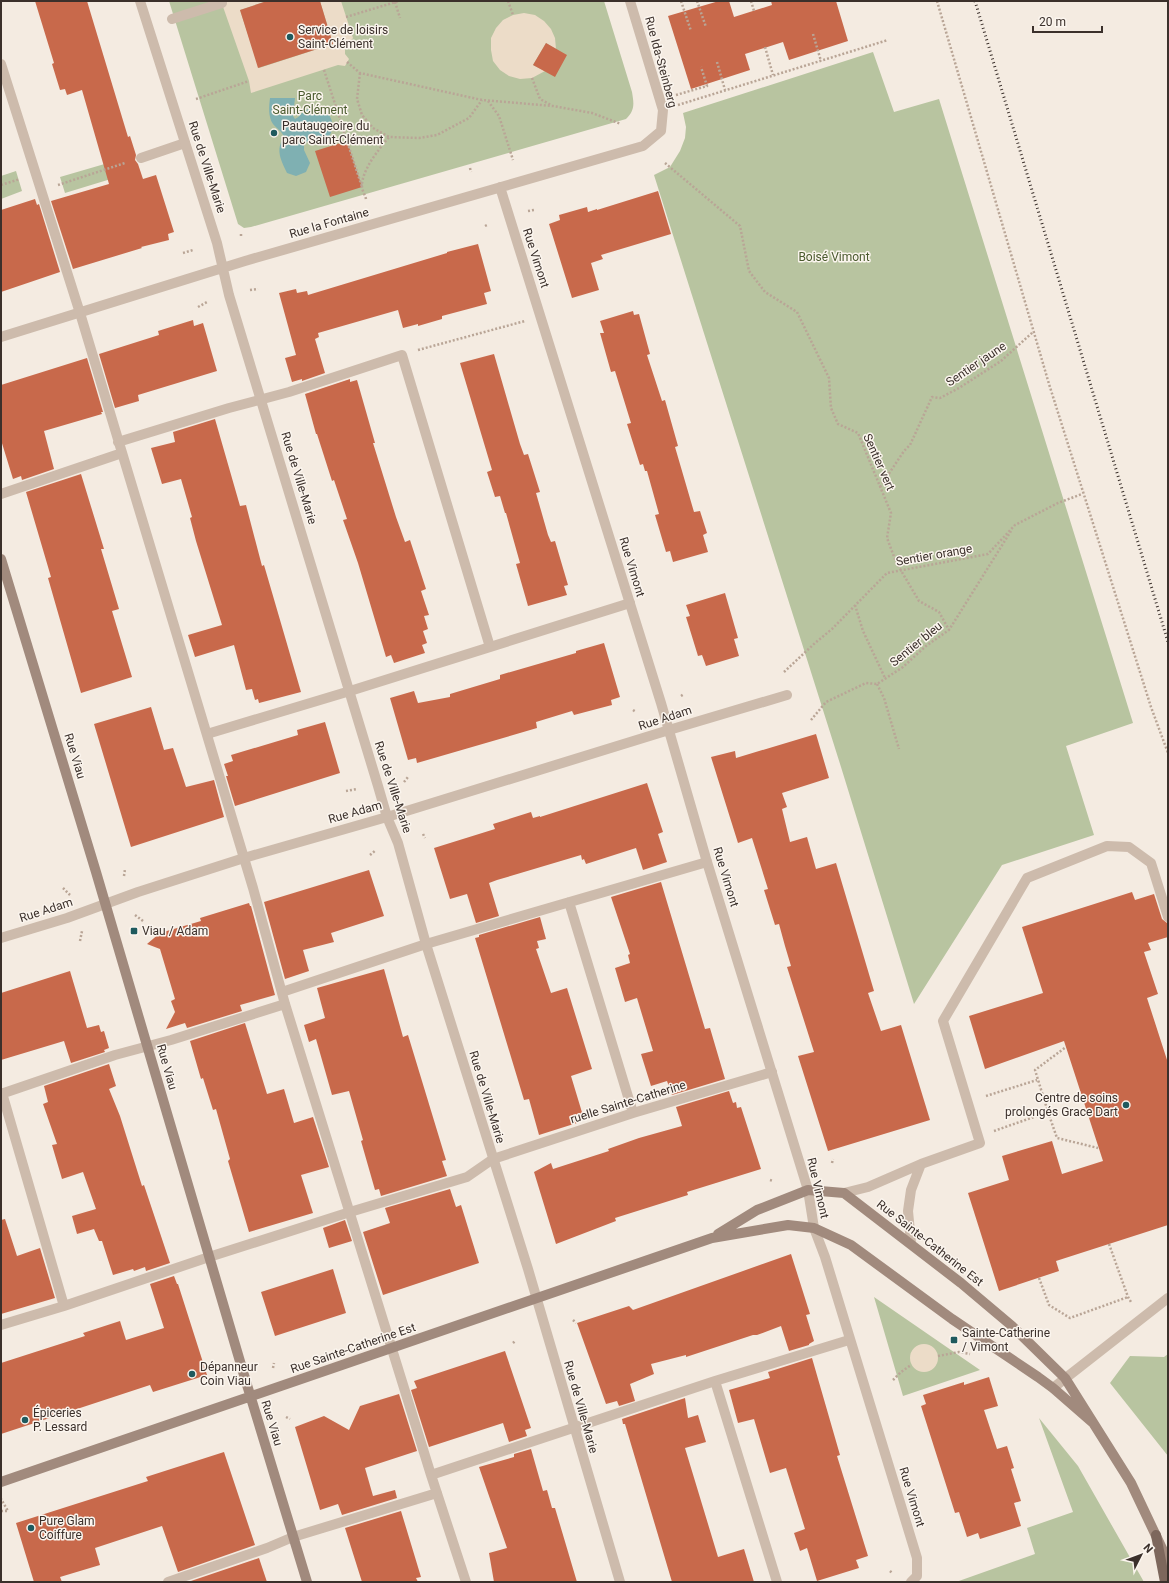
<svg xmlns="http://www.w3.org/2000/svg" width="1169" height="1583" font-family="Roboto,sans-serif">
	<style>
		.green { fill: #b8c4a0 }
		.plaza { fill: #ecdcc8 }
		.water { fill: #7fb0b2 }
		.building { fill: #c8694b }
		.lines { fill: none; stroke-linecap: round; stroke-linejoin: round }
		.path { stroke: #b9a596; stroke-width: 2.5; stroke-dasharray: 2 2; stroke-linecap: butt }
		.lane { stroke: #cdbbac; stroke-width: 10 }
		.street { stroke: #cdbbac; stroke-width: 10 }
		.secondary { stroke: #a18a7d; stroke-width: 10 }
		.primary { stroke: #7d675c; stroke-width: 10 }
		.rail { stroke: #3b302b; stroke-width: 3; stroke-dasharray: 1 3; stroke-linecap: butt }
		.poi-dot { fill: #1f5a5e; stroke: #fbf5ee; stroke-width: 1.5 }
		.labels { text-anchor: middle; stroke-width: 3; stroke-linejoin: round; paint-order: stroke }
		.poi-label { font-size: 12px; fill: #3b302b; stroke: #fbf5ee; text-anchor: start }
		.street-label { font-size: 12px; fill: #3b302b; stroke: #fbf5ee }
		.park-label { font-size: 12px; fill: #4a5a2e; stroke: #fbf5ee }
	</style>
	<rect width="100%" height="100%" fill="#f4ebe1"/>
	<!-- green -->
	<path class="green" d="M169,1h435l28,91c2,12 3,18 -6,27l-375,108 -7,1 -6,-4z
		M873,52l21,60 45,-13 194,624 -67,23 28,89 -92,30 -88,139 -73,-237 -187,-592 16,-8 10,-16 5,-13 1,-11 -3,-14z
		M132,156l5,15 -72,22 -5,-16z
		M16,171l6,20 -21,8v-23z
		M874,1297l106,73 -77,26z
		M1168,1354v102l-58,-73 20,-27 34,1z
		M1039,1418l39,48 66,116h-188l79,-28 -8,-26 46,-16z"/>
	<!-- plaza -->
	<path class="plaza" d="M221,1h46l-27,9 19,58 74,-24 -13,-43h21l12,37 -8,10v6l4,5 -4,7 -7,-1 -87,28 -2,-12z
		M524,13l11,2 9,6 7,8 4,9 1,11 -10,-6 -13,22 12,6 -13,7 -12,1 -11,-3 -9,-6 -7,-9 -2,-11v-12l5,-10 7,-8 10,-5z
		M910 1358a14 14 0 1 1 28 0a14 14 0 1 1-28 0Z"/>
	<!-- water -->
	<path class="water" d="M270,98h25l-2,18 2,3c5,-2 7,-8 13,-10 22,-9 36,25 12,33 -4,1 -9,0 -13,0l-3,3v5l6,13 -4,9 -10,4 -9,-3c-6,-13 -12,-23 -3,-36 -2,-6 -7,-8 -11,-13 -5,-7 -4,-18 -3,-26z"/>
	<!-- building -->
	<path class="building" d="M35,1h52l41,136 2,-1 6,19 -1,5 3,4 5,15 13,-4 18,57 -6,2 1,6 -28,7 1,1 -69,21 -22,-68 58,-17 -27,-94 -15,5 -2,-6 -5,1 -8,-26 2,-1z
		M267,1h53l13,43 -75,24 -18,-58z
		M719,1h10l5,16 38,-12 -1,-4h65l12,40 -59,19 -6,-18 -38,12 5,16 -59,19 -23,-73z
		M546,43l21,12 -12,22 -22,-12z
		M347,141l15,46 -32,10 -15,-46z
		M658,191l13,43 -70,21 2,4 -12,4 8,27 -27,8 -23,-74 11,-4 -1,-5 28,-8 1,5 9,-3v1z
		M35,199l2,6 2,-1 21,68 -59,20v-82z
		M478,244l13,47 -7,2 3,11 -45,12v3l-24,7v-2l-15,4 -5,-18 -80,23 1,4 -4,2 10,34 -23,8v-2l-10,3 -7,-24 11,-3 -17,-62 17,-4 1,4 10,-2 1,4 139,-42v-1z
		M633,311l1,4 5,-1 11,40 -3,1 15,46 3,-1 13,46 -3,1 19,65 6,-1 7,22 -4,2 5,17 -35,10 -3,-11 -4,1 -11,-37 4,-1 -12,-43h-2l-2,-7 -3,1 -13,-41 4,-1 -16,-52 -4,1 -11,-39h4l-4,-12z
		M193,320l1,6 9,-3 14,48 -79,24 1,6 -24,7 -16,-54 60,-19 -1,-4z
		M494,354l26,90 4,11 4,-1 12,38 -4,1 12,42 3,7 4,-1 13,44 -4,1 3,9 -39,11 -12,-42 4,-1 -14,-50h-1l-5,-17 -5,1 -8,-25 5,-2 -32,-107z
		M87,358l16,54h-2l1,2 -58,17 10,38 -32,11 -1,-4 -8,3 -12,-39v-55z
		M350,379v3l7,-2 18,63h-2l23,74 9,25 5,-2 16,49 -5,2 8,24 -5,1 4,13 -5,2 4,12 -5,2 3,8 -31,10 -3,-8 -5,2 -28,-94 -15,-43 4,-1 -13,-39 -2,1 -15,-47h-1l-11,-40z
		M215,419l25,87 6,-1 16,61 2,-1 37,127 -42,11 -1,-4 -3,1 -3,-11 -6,1 -12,-45 -39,12 -7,-22 34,-10 -26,-84 -6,-23 2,-1 -11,-38 -19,5 -11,-36 24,-6 -2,-10z
		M81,474l23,75h-3l18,60 -7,2 20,66 -51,16 -33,-115 3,-1 -25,-85z
		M725,593l13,45 -4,1 5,17 -33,10 -4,-11 -4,1 -12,-39 4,-1 -4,-11z
		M604,643l16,54 -9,3 1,5 -38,10 -2,-4 -36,11 1,6 -120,35 -1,-5 -8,2 -18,-62 24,-7 4,12 32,-6v-3l50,-15v-4l76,-22v-2z
		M151,707l13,43 9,-2 13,39 28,-7 10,37 -93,30 -37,-123z
		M325,722l15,51 -105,33 -9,-30h2l-4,-12 9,-3 -2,-6 67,-20 -1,-5z
		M816,734l13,44 -47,15 5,14 -5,2 8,33 17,-5 9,32 20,-6 38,128 -6,2 13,38 20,-6 29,95 -102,31 -30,-95 16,-4 -27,-85 4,-1 -6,-20 -6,-22 -4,1 -11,-35 4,-1 -16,-51 -14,5 -27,-86 24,-6 1,7z
		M647,783l16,49 -5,2 9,28 -24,8 -7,-22 -50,16 -2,-5 -2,1 -1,-5 -84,25 -8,3 10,33 -23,7 -9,-29 -17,5 -16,-51 61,-19 -2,-5 38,-12 2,6 7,-2v1z
		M369,870l15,46 -53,17 3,9 -31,8 6,21 -24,8 -21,-77z
		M661,882l44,147 5,-1 15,51 -53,16 -5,-14 -16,5 -10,-32 12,-3 -16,-53 -12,4 -10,-34 15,-5 -2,-8 2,-1 -19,-57z
		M1132,892l3,8 19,-6 8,25 5,4 1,5v9l-20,6 3,7 -7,2 14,42 -11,4 21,65v162l-112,36 3,10 -60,20 -31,-98 41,-13 -7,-24 50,-15 10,33 41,-13 -39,-120 -79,28 -16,-53 74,-23 -21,-66z
		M249,903l1,3h1l24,89 -35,10 2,6 -55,17 -2,-5 -19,6 9,-17 -4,-11 4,-2 -15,-50 -13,-5 13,-11 41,-12 -1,-3z
		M540,917l6,22 -9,2 2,7 -3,1 15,44 16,-5 25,81 -21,7 13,43 -4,2v1l-41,13 -10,-36 -5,1 -49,-162 4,-1v-2z
		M384,969l19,68 5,-2 38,125 -4,1 5,15 -66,20 -2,-7 -4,1 -14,-49 2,-1 -14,-49 -17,4 -16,-56 -7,3 -5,-17 21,-7 -8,-30z
		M70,971l17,57 12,-3 2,7 3,-1 5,17 -5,2 1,2 -34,11 -7,-22 -63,19v-67z
		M245,1023l22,71 17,-5 10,34 19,-6 16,50 -28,8 12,38 -64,19 -21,-71 2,-2 -14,-50 -3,1 -10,-32 -2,1 -11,-38z
		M109,1064l7,22 -7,3 11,27 22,70 2,-1 26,78 -24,8 -1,-4 -11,4 -1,-2 -20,6 -11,-34h-3l-5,-12 -17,5 -5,-18 24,-7 -13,-37 -21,7 -10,-34 5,-1 -14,-40 5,-2 -4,-16z
		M729,1091l4,12 3,-1 1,6 4,-1 20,62 -74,23 1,3 -73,23 1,3 -60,23 -22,-72 17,-9 2,6 56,-18 -1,-2 31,-11 43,-12 -6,-19z
		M450,1189l6,18 5,-2 18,58 -96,32 -20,-63 27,-9 -5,-15z
		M5,1219l12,37 23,-8 15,50 -54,16v-94z
		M345,1220l7,21 -23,7 -6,-20z
		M791,1254l19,60 -4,1 8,26 -5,3v1l-20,6 -8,-25 -24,9h-4l-67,22v-2l-35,9 3,10 -24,10 5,17 -16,5 -2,-5 -11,3 -29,-81 52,-17 4,4z
		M333,1269l13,44 -71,23 -14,-44z
		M174,1276l3,8h1l29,91 -54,17 -3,-7 -149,49v-71l84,-27 -2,-3 37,-12 6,19 38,-12 -14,-44z
		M505,1351l26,77 -6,2 2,6 -18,6 -6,-19 -74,24 -18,-57 6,-2 -3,-7z
		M812,1358l28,97 -3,1 31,100 -12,4 3,8 -42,13 -10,-33 -7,3 -6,-18 11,-4 -19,-61 -16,5 -16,-54 -16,4 -9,-33 41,-12 -2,-6z
		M989,1377l9,29 -14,4 13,39 10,-3 7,22 -3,1 10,32 -7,2 7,23 -41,13 -2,-6 -11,4 -8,-25 -4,1 -34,-107 5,-2 -3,-9 41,-13v3z
		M399,1394l18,57 -52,17 8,28 22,-6 2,8 -55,17 -4,-11 -18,6 -25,-83 29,-11 25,14 11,-24z
		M685,1398l3,20 10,-3 8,27 -21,6 33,109 26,-8 10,33h-82l-47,-158h-2l-1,-5z
		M531,1449l12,42 4,-1 5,18h3l22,74h-83l-5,-29 18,-5 -28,-81 35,-10v-3z
		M224,1452l31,93 -77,27 -16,-46 -67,22 5,17 -40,12 2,5h-28l-18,-59 132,-42 -2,-4z
		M401,1511l20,66 -5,1 2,4h-56l-17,-54z
		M259,1558l8,24h-79z"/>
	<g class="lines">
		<!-- path -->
		<path class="path" d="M508,1l5,14
			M681,1l10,30
			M697,1l9,26
			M751,1l3,10
			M937,1l112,383 102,323 17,46
			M395,2l5,16
			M346,17l53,-16
			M813,34l8,27
			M765,47l8,28
			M347,62l13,11 122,27 71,6 39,7 29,11
			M717,62l8,28
			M324,70l38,117
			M360,73l-3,26 5,16 11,13 16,9 30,1 18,-3 32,-17 13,-18
			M532,78l8,21 11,6
			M676,95l31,-9 -6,-19
			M196,99l53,-18
			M488,101l11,15 14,44
			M678,105l210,-65
			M665,163l75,63 9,45 16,21 32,20 32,66 2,30 7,16 20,9 33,80 -4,25 9,24 23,39 20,11 10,18
			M470,168l1,4
			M1,185l19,-6
			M58,185l67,-22
			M366,199c-1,-4 -4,-9 -4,-12 -1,-16 17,-38 27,-50
			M528,211l6,-1
			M485,226l2,-1
			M241,236v-3
			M183,253l10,-3
			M250,290l8,-1
			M198,307l9,-5
			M418,350l107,-29
			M880,487l24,-36 6,-6 22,-48 8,1 19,-10 42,-27 32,-29
			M855,605l8,26 22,47
			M784,672l31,-29 17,-14 55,-56 101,-19 27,-29 43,-22 24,-9
			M877,684l7,14 15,51
			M681,696l3,-2
			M633,710l3,2
			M811,720l15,-18 40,-19 11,1 26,-17 23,-21 23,-16 62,-99
			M404,782l4,-5
			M346,791l11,-2
			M423,834l2,4
			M370,855l6,-5
			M124,876l1,-7
			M63,888l7,7
			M135,915l8,6
			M80,941l2,-10
			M986,1096l51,-16
			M1048,1112l9,26 41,10
			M994,1131l54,-19 -13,-42 31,-23
			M832,1163l1,-4
			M770,1180l3,1
			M1109,1244l19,53 3,5
			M1039,1278l10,27 21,13 58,-21
			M573,1320l3,3
			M513,1343l2,-2
			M938,1356l21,-4 11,2
			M273,1368l1,-5
			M213,1379l4,2
			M893,1380l8,-8 10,-7
			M286,1417l4,2
			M1,1511h7l-7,-12
			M890,1571l2,2"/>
		<!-- lane -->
		<path class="lane" d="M172,19l50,-16
			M1,64l79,249 173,575 32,116 146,471 35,107
			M141,158l44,-15
			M118,442l111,-34 60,-16 113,-37 88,292
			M1,494l121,-41
			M207,734l143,-43 280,-88
			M569,902l64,211
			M282,992l144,-48 281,-82
			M2,1093l62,213
			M1,1094l114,-39 56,-15 114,-36
			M844,1193l24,-6 53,-23 59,-21 -37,-122 84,-143 80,-32 22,1 22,16 17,54
			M911,1243l-3,-32 3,-21 10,-26
			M1,1325l63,-19 145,-49 141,-45 117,-35 26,-18 140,-46 139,-41
			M715,1381l62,201
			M1053,1388l115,-90
			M431,1475l284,-94 134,-41
			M168,1582l99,-34 26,-11 144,-44"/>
		<!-- street -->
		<path class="street" d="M140,1l77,242 12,52 149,491 9,31 11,26 28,101 102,325 92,313
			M500,187l161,516 46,159 101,328 6,38 11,29 92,301v18l-6,6
			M1,337l244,-76 398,-115 18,-15 2,-21 -33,-109
			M1,938l66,-20 71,-26 106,-34 143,-41 282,-87 118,-35"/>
		<!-- secondary -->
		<path class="secondary" d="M1,559l95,313 148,503 63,207
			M718,1234l39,-24 51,-20 36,3 117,90 51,43 53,52 66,105 37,78
			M1,1482l711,-244 76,-13 26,3 37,17 101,74 86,58 15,11 39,34"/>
		<!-- primary -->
		<path class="primary" d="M1156,1535l9,47"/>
		<!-- rail -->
		<path class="rail" d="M975,1l193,641"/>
	</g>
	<!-- markers -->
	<g class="poi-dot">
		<circle cx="290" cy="37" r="4"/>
		<circle cx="274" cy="133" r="4"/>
		<rect x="130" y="927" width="8" height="8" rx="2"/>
		<circle cx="1126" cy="1105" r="4"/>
		<rect x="950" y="1336" width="8" height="8" rx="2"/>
		<circle cx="192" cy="1374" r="4"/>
		<circle cx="25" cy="1420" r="4"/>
		<circle cx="31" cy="1528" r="4"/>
	</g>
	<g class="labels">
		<!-- poi labels -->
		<g class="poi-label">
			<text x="298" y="34">Service de loisirs<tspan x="298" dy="14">Saint-Clément</tspan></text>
			<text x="282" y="130">Pautaugeoire du<tspan x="282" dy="14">parc Saint-Clément</tspan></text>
			<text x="142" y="935">Viau / Adam</text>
			<text x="1118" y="1102" text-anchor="end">Centre de soins<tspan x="1118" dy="14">prolongés Grace Dart</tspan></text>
			<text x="962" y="1337">Sainte-Catherine<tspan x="962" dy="14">/ Vimont</tspan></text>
			<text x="200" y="1371">Dépanneur<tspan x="200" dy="14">Coin Viau</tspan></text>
			<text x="33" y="1417">Épiceries<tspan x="33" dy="14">P. Lessard</tspan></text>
			<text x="39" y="1525">Pure Glam<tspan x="39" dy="14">Coiffure</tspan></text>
		</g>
		<!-- street labels -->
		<g class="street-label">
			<text transform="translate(661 62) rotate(75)" y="4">Rue Ida-Steinberg</text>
			<text transform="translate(207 167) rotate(72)" y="4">Rue de Ville-Marie</text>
			<text transform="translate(329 223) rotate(-16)" y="4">Rue la Fontaine</text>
			<text transform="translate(536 258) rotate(72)" y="4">Rue Vimont</text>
			<text transform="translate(976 364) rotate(-34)" y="4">Sentier jaune</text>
			<text transform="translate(879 462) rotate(66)" y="4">Sentier vert</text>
			<text transform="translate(299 478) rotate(73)" y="4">Rue de Ville-Marie</text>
			<text transform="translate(934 555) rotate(-10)" y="4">Sentier orange</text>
			<text transform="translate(632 567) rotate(73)" y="4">Rue Vimont</text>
			<text transform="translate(916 644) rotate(-39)" y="4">Sentier bleu</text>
			<text transform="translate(665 718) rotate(-18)" y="4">Rue Adam</text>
			<text transform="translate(75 756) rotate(73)" y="4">Rue Viau</text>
			<text transform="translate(393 787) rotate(72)" y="4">Rue de Ville-Marie</text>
			<text transform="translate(355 812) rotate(-16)" y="4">Rue Adam</text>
			<text transform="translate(726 877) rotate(73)" y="4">Rue Vimont</text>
			<text transform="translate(46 910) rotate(-18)" y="4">Rue Adam</text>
			<text transform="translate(167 1067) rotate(74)" y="4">Rue Viau</text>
			<text transform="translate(487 1097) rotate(73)" y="4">Rue de Ville-Marie</text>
			<text transform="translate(628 1102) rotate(-17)" y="4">ruelle Sainte-Catherine</text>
			<text transform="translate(818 1188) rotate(77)" y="4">Rue Vimont</text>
			<text transform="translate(930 1243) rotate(38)" y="4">Rue Sainte-Catherine Est</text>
			<text transform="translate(353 1348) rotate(-19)" y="4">Rue Sainte-Catherine Est</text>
			<text transform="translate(581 1407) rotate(74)" y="4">Rue de Ville-Marie</text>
			<text transform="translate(272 1423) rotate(73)" y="4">Rue Viau</text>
			<text transform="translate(912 1497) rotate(73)" y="4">Rue Vimont</text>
		</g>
		<!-- park labels -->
		<g class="park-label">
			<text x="310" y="100">Parc<tspan x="310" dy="14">Saint-Clément</tspan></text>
			<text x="834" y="261">Boisé Vimont</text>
		</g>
	</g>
	<!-- border -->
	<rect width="1169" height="1583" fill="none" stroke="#3b302b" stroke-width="4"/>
	<!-- north arrow -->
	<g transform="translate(1141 1555) rotate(48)" stroke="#fbf5ee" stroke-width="3" paint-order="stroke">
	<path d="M0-3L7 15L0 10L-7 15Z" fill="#3b302b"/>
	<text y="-6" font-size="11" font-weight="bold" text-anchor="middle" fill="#3b302b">N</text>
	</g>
	<!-- scale -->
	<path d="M1033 26v6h69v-6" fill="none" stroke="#3b302b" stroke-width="2"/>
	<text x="1039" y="26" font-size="12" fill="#3b302b" stroke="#fbf5ee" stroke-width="3" paint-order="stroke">20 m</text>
</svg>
